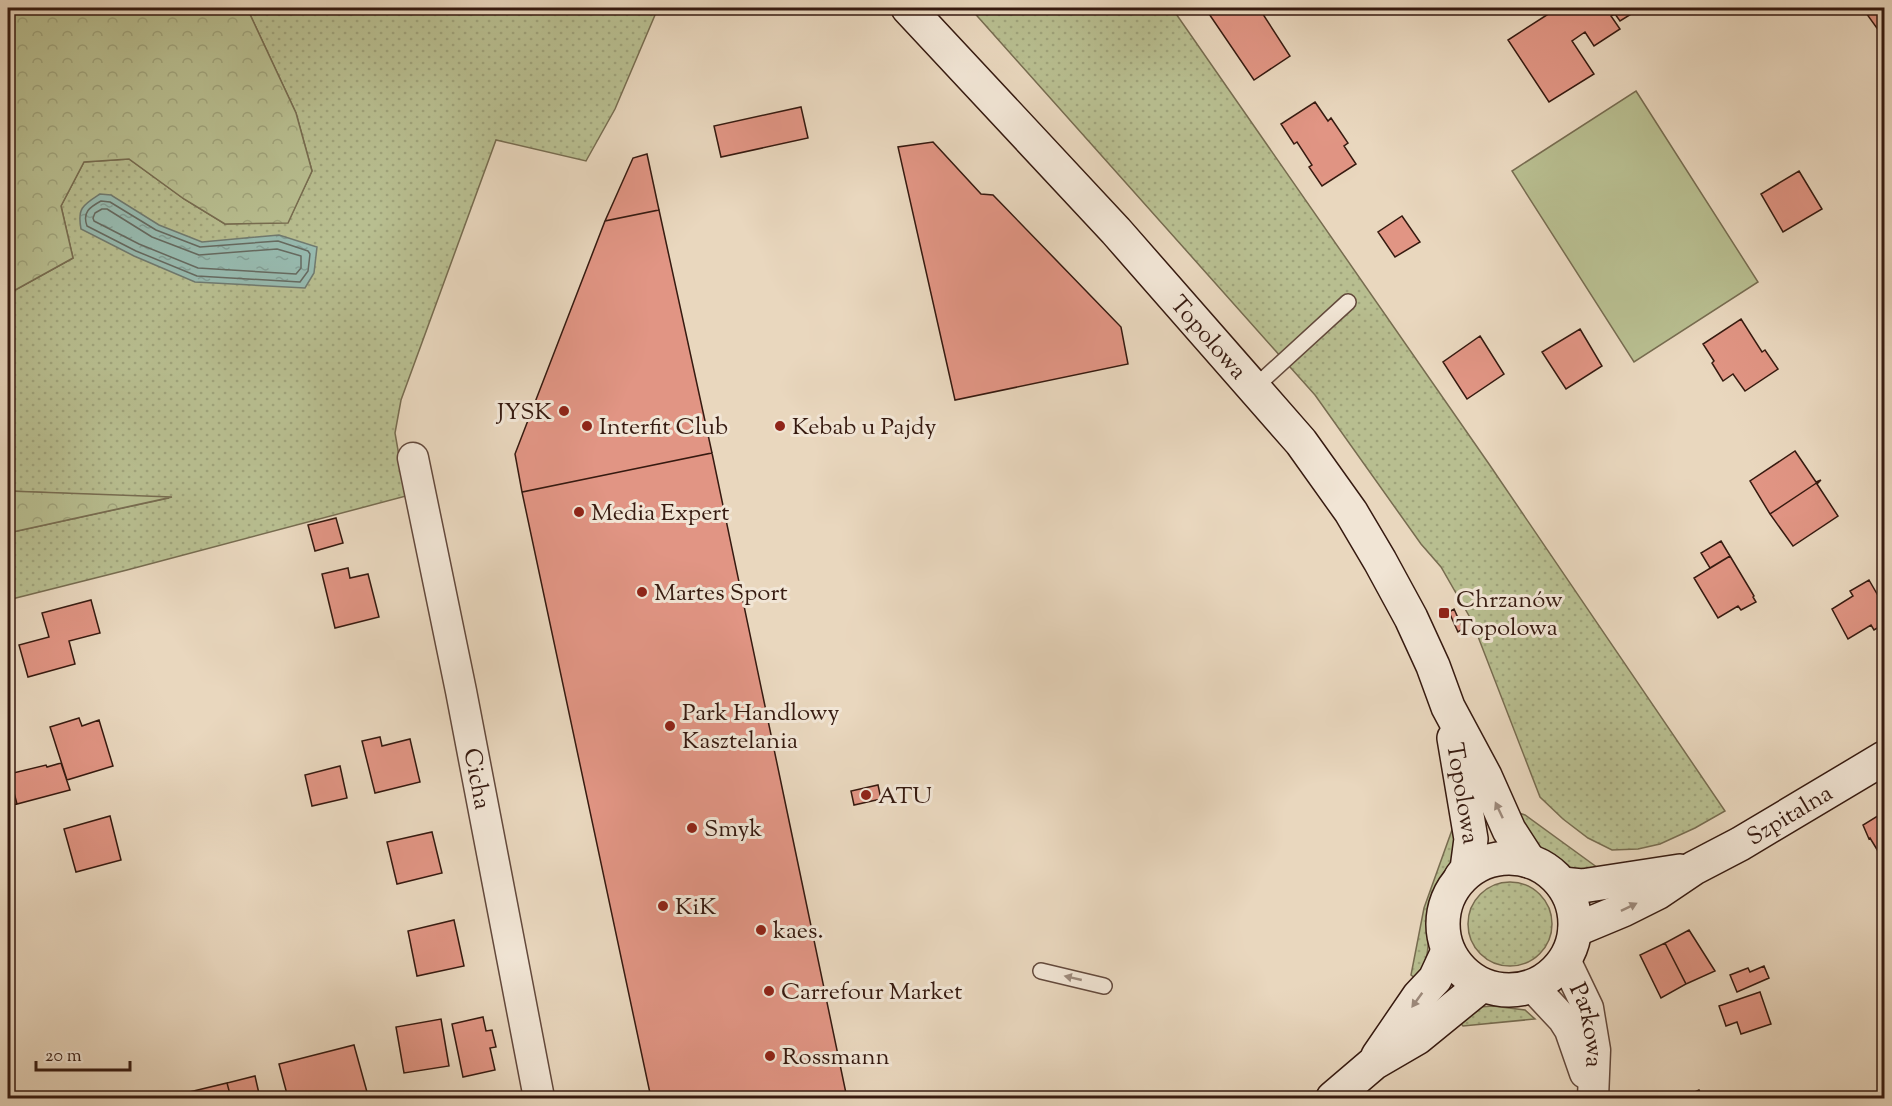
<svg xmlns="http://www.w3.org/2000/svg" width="1892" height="1106" font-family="'Sorts Mill Goudy',serif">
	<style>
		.green { fill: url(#green-dots); stroke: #776c50; stroke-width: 1.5 }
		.forest { fill: url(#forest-crowns); stroke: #776c50; stroke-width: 1.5 }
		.pitch { fill: #b8be90; stroke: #776c50; stroke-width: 1.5 }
		.water { fill: url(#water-ripples); stroke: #707a6f; stroke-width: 1.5 }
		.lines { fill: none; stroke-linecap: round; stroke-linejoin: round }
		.shore { stroke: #666a60; stroke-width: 1.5 }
		.building { fill: #e19584; stroke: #361a10; stroke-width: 1.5 }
		.lane-casing { stroke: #63493c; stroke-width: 18 }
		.street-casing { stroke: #63493c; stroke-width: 33 }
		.secondary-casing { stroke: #361a10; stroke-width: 36 }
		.lane { stroke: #f1e5d5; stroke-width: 15 }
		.street { stroke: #f1e5d5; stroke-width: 30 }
		.secondary { stroke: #f1e5d5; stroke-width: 33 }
		.oneway { fill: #9d8a7c }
		.poi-dot { fill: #8f2418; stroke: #f1e5d5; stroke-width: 2 }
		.labels { text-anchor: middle; stroke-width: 6; stroke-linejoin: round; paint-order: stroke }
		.street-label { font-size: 24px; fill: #361a10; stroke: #f1e5d5 }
		.poi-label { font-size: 24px; fill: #361a10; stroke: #f1e5d5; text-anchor: start }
	</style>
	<defs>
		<pattern id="green-dots" width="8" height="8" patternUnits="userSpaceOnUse" patternTransform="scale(1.5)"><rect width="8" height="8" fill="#b8be90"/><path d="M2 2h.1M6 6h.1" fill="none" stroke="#9fa37b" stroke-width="1.8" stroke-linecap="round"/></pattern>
		<pattern id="forest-crowns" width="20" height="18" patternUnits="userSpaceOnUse" patternTransform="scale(1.5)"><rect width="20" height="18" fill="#b8be90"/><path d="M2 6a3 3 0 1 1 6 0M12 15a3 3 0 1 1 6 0" fill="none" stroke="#9fa37b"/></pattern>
		<pattern id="water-ripples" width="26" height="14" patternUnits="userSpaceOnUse" patternTransform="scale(1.5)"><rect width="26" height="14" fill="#97baaf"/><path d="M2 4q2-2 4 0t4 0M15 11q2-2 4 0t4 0" fill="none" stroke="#839f96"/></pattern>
	</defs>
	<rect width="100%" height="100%" fill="#e9d7be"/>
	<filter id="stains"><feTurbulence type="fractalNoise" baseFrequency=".00333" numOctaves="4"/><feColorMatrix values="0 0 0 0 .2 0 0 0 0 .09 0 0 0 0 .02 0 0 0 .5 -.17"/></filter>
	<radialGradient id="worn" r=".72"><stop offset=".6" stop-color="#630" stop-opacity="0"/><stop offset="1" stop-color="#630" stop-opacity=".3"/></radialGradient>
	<!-- green -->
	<path class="green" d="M247,8h411l-43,101 -29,52 -90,-21 -95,260 -6,33 11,63 -279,74 -119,30v-67l161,-35 -161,-7v-197l65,-36 -12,-52 23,-44 45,-3 55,40 41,25 63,-2 24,-51 -16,-58z
		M970,8h202l317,456 236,347 -30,17 -35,16 -22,5 -26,1 -24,-12 -25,-19 -23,-22 -68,-176 -31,-54 -20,-23 -106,-149z
		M1516,812l9,3 73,53 -21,3 -15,-6 -26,-19z
		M1458,829c4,35 -17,41 -26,68 -10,29 6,55 -17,81l-4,-3 13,-67 28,-78z
		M1468 924a42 42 0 1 1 84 0a42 42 0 1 1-84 0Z
		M1493,1006l32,4 10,9 -72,7 -6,-7 23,-12z"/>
	<!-- forest -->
	<path class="forest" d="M8,8h239l49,105 16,58 -24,52 -63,1 -41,-25 -55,-40 -45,3 -23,44 12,52 -65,36z
		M8,491l164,6 -164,36z"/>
	<!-- pitch -->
	<path class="pitch" d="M1636,91l122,191 -124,80 -122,-191z"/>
	<!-- water -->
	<path class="water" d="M100,194l11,1 48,30 43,17 77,-7 38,12 -3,26 -9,15 -110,-6 -61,-26 -53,-27c-4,-21 2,-24 19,-35z"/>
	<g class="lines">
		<!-- shore -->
		<path class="shore" d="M101,201l9,1 46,28 44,17 78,-6 30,10 2,3 -2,17 -8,11 -103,-6 -61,-25 -49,-25c-5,-14 3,-19 14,-25z
			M102,209h5l45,28 47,18 78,-6 24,7v12l-5,6 -98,-6 -59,-24 -45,-23 -1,-3 2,-5z"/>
	</g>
	<!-- building -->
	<path class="building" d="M1205,8h54l31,48 -36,24z
		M1550,8h91l-21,13 -5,-7 -4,2 9,13 -26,17 -9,-14 -13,9 22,33 -45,28 -41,-62 45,-29z
		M1873,8h11v30l-18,-25z
		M1315,102l13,19 3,-3 17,25 -4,3 12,18 -34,22 -13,-19 3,-2 -15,-23 -3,2 -13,-20z
		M801,107l7,31 -87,19 -7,-31z
		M933,142l48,52 12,1 128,132 7,37 -173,36 -57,-253z
		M647,154l12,56 -54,11 28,-63z
		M1799,171l23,38 -39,23 -22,-38z
		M659,210l53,243 -190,39 -7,-38 90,-233z
		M1402,216l18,26 -25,15 -17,-25z
		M1741,319l21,33 3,-2 13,19 -33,22 -12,-17 -10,7 -11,-18 2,-2 -11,-17z
		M1580,329l22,37 -36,23 -24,-37z
		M1480,336l24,38 -37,25 -24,-37z
		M1795,451l21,31 5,-2 -51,34 -20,-33z
		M712,453l80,382 55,263h-196l-129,-606z
		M1821,480l-4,4 21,32 -45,30 -23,-32z
		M336,518l7,25 -28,8 -7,-26z
		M1721,541l9,15 -20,12 -9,-15z
		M1730,556l24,40 -1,1 3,5 -15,8 -3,-4 -20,12 -24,-40z
		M348,568l2,10 18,-4 11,43 -44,11 -13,-54z
		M1869,580l15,26v18l-10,6 -3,-5 -23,14 -16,-30 21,-13 -3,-5z
		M91,600l9,33 -31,8 6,23 -47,13 -9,-32 30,-8 -7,-24z
		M1454,609l9,20 -5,3 -9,-20z
		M79,718l3,8 17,-6 14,46 -46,14 -17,-53z
		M380,737l2,9 28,-7 10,43 -45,11 -13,-52z
		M61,763l9,27 -53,14 -8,-30 37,-9 1,2z
		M340,766l7,32 -35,8 -7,-31z
		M9,774l8,30 -9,2v-31z
		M878,785l3,14 -27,6 -3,-14z
		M1884,812v49l-14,-23 -1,1 -6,-14z
		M110,816l11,44 -45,12 -12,-43z
		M432,832l10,41 -45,11 -10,-42z
		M454,920l10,46 -47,10 -9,-45z
		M1689,930l26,41 -29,13 -21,-41z
		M1665,943l21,41 -25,14 -21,-43z
		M1764,966l5,12 -32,14 -7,-17 18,-7 2,4z
		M1760,992l11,32 -30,10 -4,-12 -11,4 -7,-20z
		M483,1017l3,14 6,-1 4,17 -6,1 5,22 -32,7 -11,-53z
		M441,1019l8,47 -45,7 -8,-46z
		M354,1045l13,47 -25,6h-54l-9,-34z
		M255,1076l5,22h-29l-4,-15z
		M227,1083l4,15h-44l-2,-5z
		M1699,1090l4,8h-21z"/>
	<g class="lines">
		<!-- lane casing -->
		<g class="lane-casing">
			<path id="lane" d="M1254,388l94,-86
				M1041,971l63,15"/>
		</g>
		<!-- street casing -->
		<g class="street-casing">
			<g id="street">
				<path id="s1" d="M413,458l48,233 78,407"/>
				<path id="s2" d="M1565,960l23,48 7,42 -2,48"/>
				<path d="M1533,987l30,32 7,11 15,43"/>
			</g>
		</g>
		<!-- secondary casing -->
		<g class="secondary-casing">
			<g id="secondary">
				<path id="s3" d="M908,8l208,223 185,211 50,70 29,49 31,57 22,48 15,41 37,69 24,54 20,31"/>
				<path id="s4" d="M1454,738l17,101 -4,30 -6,8"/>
				<circle cx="1509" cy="924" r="66"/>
				<path d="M1562,884l20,2 98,-15"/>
				<path id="s5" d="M1575,930l48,-20 34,-17 37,-25 46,-24 144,-86"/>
				<path d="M1378,1056l41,-60 16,-17 13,-28"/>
				<path d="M1333,1098l41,-35 43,-25 65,-53"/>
			</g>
		</g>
		<!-- lane -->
		<use href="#lane" class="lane"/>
		<!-- street -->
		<use href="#street" class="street"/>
		<!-- secondary -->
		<use href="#secondary" class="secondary"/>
	</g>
	<!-- one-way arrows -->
	<defs><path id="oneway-solid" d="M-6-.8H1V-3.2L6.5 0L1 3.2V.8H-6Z" transform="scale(1.5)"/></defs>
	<g class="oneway">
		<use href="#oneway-solid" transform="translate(1499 810) rotate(-115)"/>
		<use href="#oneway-solid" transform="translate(1629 907) rotate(-26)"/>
		<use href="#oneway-solid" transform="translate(1073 978) rotate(-167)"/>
		<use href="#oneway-solid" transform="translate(1417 1000) rotate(126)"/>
	</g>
	<!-- markers -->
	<g class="poi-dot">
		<circle cx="564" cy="411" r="6"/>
		<circle cx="587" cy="426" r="6"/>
		<circle cx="780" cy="426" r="6"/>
		<circle cx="579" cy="512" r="6"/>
		<circle cx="642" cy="592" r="6"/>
		<rect x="1438" y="607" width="12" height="12" rx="3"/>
		<circle cx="670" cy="726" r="6"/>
		<circle cx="866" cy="795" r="6"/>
		<circle cx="692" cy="828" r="6"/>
		<circle cx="663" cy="906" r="6"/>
		<circle cx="761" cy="930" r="6"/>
		<circle cx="769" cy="991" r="6"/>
		<circle cx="770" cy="1056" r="6"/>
	</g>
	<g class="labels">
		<!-- street labels -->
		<g class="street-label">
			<text dy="8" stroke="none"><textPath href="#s3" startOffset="446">Topolowa</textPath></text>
			<text dy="8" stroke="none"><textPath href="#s1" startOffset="327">Cicha</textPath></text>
			<text dy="8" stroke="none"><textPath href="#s4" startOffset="56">Topolowa</textPath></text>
			<text dy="8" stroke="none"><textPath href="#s5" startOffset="244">Szpitalna</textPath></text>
			<text dy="8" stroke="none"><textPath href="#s2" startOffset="70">Parkowa</textPath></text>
		</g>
		<!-- poi labels -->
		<g class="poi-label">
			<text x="552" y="419" text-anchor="end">JYSK</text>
			<text x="599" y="434">Interfit Club</text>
			<text x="792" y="434">Kebab u Pajdy</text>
			<text x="591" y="520">Media Expert</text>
			<text x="654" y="600">Martes Sport</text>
			<text x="1456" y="607">Chrzanów<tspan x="1456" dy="28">Topolowa</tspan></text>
			<text x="682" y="720">Park Handlowy<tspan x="682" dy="28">Kasztelania</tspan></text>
			<text x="878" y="803">ATU</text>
			<text x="704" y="836">Smyk</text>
			<text x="675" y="914">KiK</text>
			<text x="773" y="938">kaes.</text>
			<text x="781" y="999">Carrefour Market</text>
			<text x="782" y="1064">Rossmann</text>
		</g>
	</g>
	<!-- margin -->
	<rect width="1892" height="1106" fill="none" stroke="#e9d7be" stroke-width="30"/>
	<rect x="9" y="9" width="1874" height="1088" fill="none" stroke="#361a10" stroke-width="3"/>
	<rect x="15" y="15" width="1862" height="1076" fill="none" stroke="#361a10" stroke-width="1.5"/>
	<!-- scale -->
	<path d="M36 1061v9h94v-9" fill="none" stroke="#361a10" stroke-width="3"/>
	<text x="45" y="1061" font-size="18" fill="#361a10" stroke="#f1e5d5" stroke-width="4.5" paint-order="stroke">20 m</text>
	<rect width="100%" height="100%" filter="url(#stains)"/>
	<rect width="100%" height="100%" fill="url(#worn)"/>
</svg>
